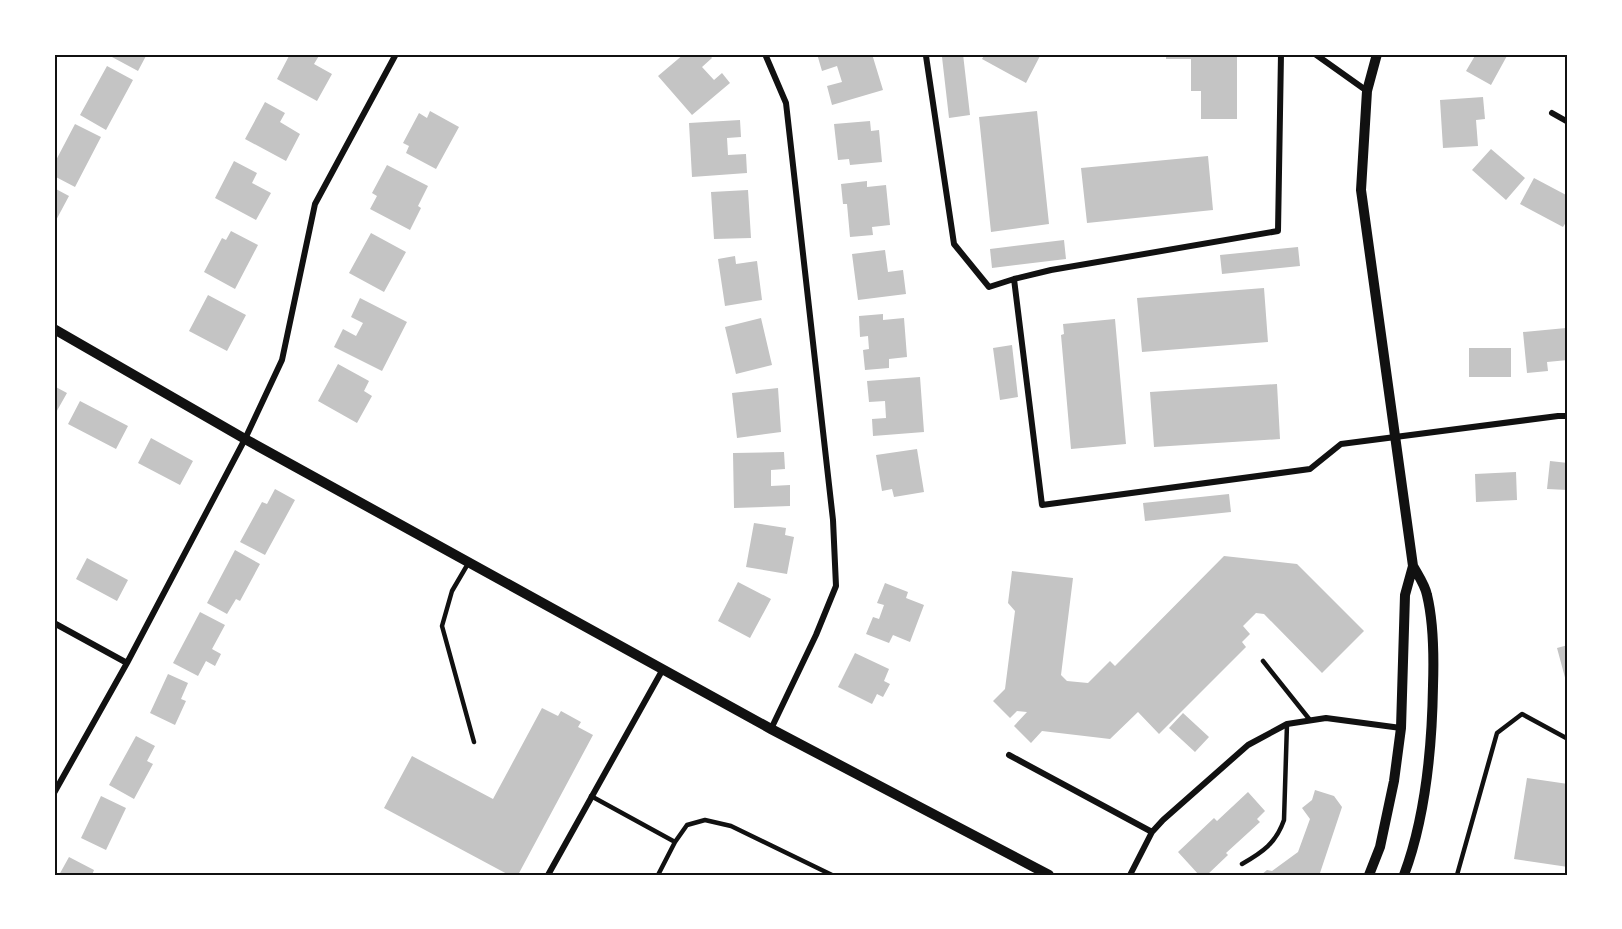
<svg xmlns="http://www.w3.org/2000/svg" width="1622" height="929" font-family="Cabin,sans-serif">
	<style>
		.building { fill: #c4c4c4 }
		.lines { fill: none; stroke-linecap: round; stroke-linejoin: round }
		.service { stroke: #111; stroke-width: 4.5 }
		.minor { stroke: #111; stroke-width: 6 }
		.tertiary { stroke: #111; stroke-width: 10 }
		.neatline { fill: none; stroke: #111; stroke-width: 2 }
	</style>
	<rect width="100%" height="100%" fill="#fff"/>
	<!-- building -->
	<path class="building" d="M114,54h33l-9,17 -26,-14z
		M290,54h30l-6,10 18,10 -15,27 -40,-22z
		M684,54h25l3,4 -10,9 12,13 8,-7 8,10 -38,32 -34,-39z
		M817,54h55l11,36 -51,15 -5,-19 15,-4 -5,-16 -15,5z
		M963,54l7,61 -21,3 -7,-61z
		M985,54h56l-15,29 -44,-24z
		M1166,54h63v2h8v63h-36v-28h-10v-32h-25z
		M1476,54h32l-17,31 -25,-14z
		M107,66l26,14 -27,50 -26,-15z
		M1483,97l2,22 -9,1 2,26 -35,2 -3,-48z
		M265,102l20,11 -5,9 20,12 -14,27 -41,-22z
		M430,111l29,16 -23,42 -30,-16 3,-7 -6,-3 16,-30 8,5z
		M1037,111l12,113 -58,8 -12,-115z
		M740,120l1,17 -14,1 1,17 18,-1 1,19 -55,4 -3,-54z
		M870,121l1,10 8,-1 3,32 -32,3 -1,-6 -11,1 -4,-36z
		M75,124l26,13 -26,50 -21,-11v-12z
		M1491,149l34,29 -19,22 -34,-30z
		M1208,156l5,54 -126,13 -6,-55z
		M234,161l23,12 -5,10 19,10 -15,27 -41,-22z
		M387,165l41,21 -10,20 3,2 -11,22 -40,-21 7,-13 -5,-3z
		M1534,178l34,18v23l-5,8 -43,-23z
		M867,181v6l19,-2 4,40 -18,2 1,8 -23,2 -3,-33h-4l-2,-20z
		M54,188l15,8 -15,28z
		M748,190l3,48 -37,1 -3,-47z
		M231,231l27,14 -23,44 -31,-17 18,-34 4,2z
		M371,233l35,19 -22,40 -35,-19z
		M1064,240l2,19 -74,9 -2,-19z
		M1298,247l2,19 -78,8 -2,-19z
		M885,250l3,22 15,-2 3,24 -48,6 -6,-46z
		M735,256l1,8 21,-3 5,39 -37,6 -7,-47z
		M1264,288l4,54 -126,10 -5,-54z
		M208,295l38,20 -19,36 -38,-20z
		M360,298l47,24 -25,49 -48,-24 9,-18 13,7 7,-13 -12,-6z
		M883,314v6l21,-2 3,39 -18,2v9l-24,2 -2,-20 6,-1 -1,-13 -8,1 -1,-21z
		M761,318l11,47 -36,9 -11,-47z
		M1115,319l11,125 -55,5 -10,-114 3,-1 -1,-10z
		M1566,328l2,32 -21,2 1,9 -21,2 -4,-41z
		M1012,345l6,52 -18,3 -7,-52z
		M1469,348h42v29h-42z
		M338,364l31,17 -5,10 8,5 -15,27 -39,-22z
		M920,377l4,55 -51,4 -1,-17 14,-1 -1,-17 -16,1 -2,-21z
		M1277,384l3,55 -126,8 -4,-55z
		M54,386l13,7 -13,23z
		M778,388l3,44 -44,6 -5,-45z
		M80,401l48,25 -12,23 -48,-25z
		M151,438l42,23 -13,24 -42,-22z
		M917,449l7,43 -30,5 -2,-8 -10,2 -6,-36z
		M784,452l1,17 -14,1v16l19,-1v21l-56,2 -1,-55z
		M1550,461l18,2v27l-21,-1z
		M1516,472l1,28 -41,2 -1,-28z
		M275,489l20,11 -30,55 -25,-13 22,-40 5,2z
		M1229,494l2,18 -86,9 -2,-18z
		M754,523l32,5 -1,7 9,2 -7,37 -41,-7z
		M235,550l25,14 -20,37 -4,-2 -9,15 -20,-11z
		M1224,556l73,8 67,67 -42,42 -58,-59 -8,-1 -13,13 7,8 -8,8 4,5 -87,87 -21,-22 -28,27 -68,-8 -11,12 -17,-17 13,-14 -10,-1 -7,7 -17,-17 12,-12 10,-78 -7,-8 4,-32 61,7 -12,97 6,6 21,2 22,-22 5,5z
		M87,558l41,22 -11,21 -41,-22z
		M738,582l33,17 -21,39 -32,-17z
		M885,583l23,9 -2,6 18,7 -14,37 -17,-7 -4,8 -23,-9 7,-17 6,2 5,-14 -7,-2z
		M200,612l25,13 -13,24 9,5 -6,12 -9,-5 -8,15 -25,-13z
		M1568,645v40h-1l-10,-37z
		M855,653l34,16 -5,12 6,3 -7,13 -6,-3 -5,10 -34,-17z
		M168,674l20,9 -7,16 5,2 -11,24 -25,-12z
		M542,708l16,8 3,-5 20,11 -3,5 15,8 -75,140h-9l-125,-67 28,-52 81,43z
		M1183,713l26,24 -14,15 -26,-24z
		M136,736l19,10 -8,15 6,3 -19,35 -25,-14z
		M1527,778l41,6v83l-54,-8z
		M1315,790l19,6 8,11 -22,66 -3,2h-56l6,-5 5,1 26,-19 12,-33 -8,-11 10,-8z
		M1248,792l17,19 -8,8 3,3 -34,31 2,2 -21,20h-8l-21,-23 36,-34 3,3z
		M101,796l25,12 -20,42 -25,-12z
		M69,857l25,13 -2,5h-33z"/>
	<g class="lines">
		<!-- service -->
		<path class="service" d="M469,562l-17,29 -10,35 32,116
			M1263,661l47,59
			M591,796l84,46 12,-17 18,-5 26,6 101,49
			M1242,864c21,-12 34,-21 42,-44l3,-96
			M658,875l17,-33
			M1457,875l40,-142 25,-19 46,25"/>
		<!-- minor -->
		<path class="minor" d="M765,54l21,49 47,417 3,66 -20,49 -45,94
			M927,54l-1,2 28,188 35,43 25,-8 28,226 268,-36 31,-25 217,-28h10
			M1315,54l52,37
			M1552,113l16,9
			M1014,279l37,-9 227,-39 3,-177
			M54,623l73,40
			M1009,755l143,77
			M54,793l73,-130 118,-224 37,-79 33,-156 81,-150
			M548,875l115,-206
			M1130,875l22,-43 11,-12 85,-75 39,-21 39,-6 75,10"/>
		<!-- tertiary -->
		<path class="tertiary" d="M1377,54l-10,37 -6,99 52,376c5,9 12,19 14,29 7,29 7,61 6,91 -1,63 -7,130 -29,189
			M54,329l191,110 526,290 278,146
			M1369,875l11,-28 14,-66 7,-53 4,-133 8,-29"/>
	</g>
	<!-- border -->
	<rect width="1622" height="929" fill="none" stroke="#ffffff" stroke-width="111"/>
	<rect x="56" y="56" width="1510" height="818" class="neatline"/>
</svg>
